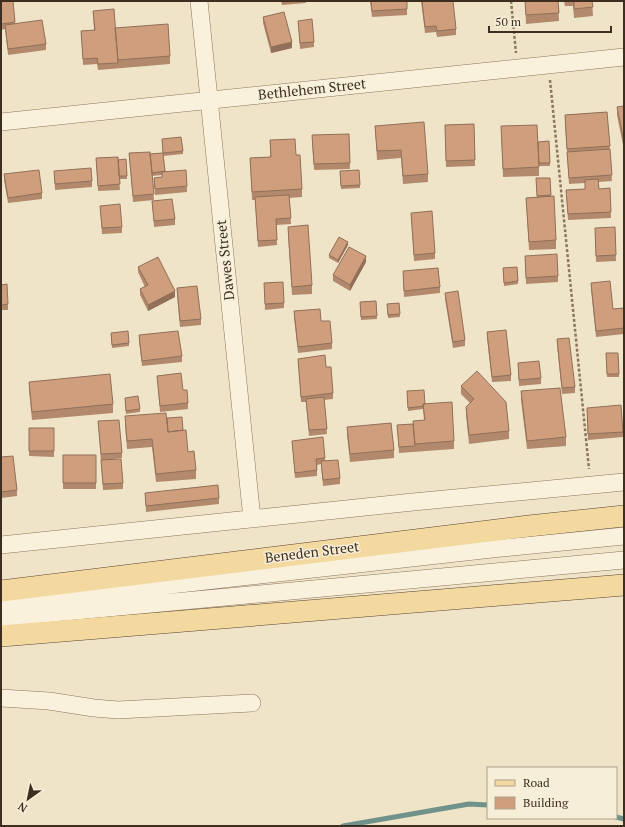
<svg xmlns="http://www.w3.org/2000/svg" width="625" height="827" font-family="'PT Serif',serif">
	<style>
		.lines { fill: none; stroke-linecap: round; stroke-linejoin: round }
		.stream { stroke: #6f938a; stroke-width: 5 }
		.minor-casing { stroke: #8d765c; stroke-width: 18 }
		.major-casing { stroke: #5b4430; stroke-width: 22 }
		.path { stroke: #8d765c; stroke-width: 2.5; stroke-dasharray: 3 2; stroke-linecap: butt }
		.minor { stroke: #faf1dc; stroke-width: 17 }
		.major { stroke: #f3d9a0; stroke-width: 21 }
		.wall { fill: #b2896c }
		.shaded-wall { fill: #916f58 }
		.building { fill: #cf9f7d; stroke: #916f58 }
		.labels { text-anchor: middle; stroke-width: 3; stroke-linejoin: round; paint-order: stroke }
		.street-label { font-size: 14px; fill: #3d2e20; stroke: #f7eed8 }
	</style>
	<rect width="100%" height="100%" fill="#f0e4c8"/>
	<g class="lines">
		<!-- stream -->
		<path class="stream" d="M616,817l8,2
			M343,826l126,-22 19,1"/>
		<!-- minor casing -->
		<g class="minor-casing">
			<path id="minor" d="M199,1l53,518
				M1,122l623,-65
				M1,545l412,-43 211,-20
				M1,604l491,-55 132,-13
				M1,618l623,-58
				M1,698l48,3 45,7 24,2 134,-7"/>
		</g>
		<!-- major casing -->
		<g class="major-casing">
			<path id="major" d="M1,591l528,-65 95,-10
				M1,636l623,-51"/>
		</g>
		<!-- path -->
		<path class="path" d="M511,1l5,52
			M550,80l39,389"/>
		<!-- minor -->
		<use href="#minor" class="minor"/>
		<!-- major -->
		<use href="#major" class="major"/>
	</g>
	<!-- wall -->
	<path class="wall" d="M1,1h12l2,23 31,20v6l-38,5 -3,-26 -4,1z
		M281,1h25v2l-24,2z
		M370,1h37v14l-35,2z
		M421,1h32l3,28v6l-19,2 -1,-5 -11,1z
		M525,1h33l1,20 -33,3z
		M564,1h28l1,15 -19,2 -1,-12h-8z
		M93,11l22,20 55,25v8l-72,6 -1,-6 -14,1 -2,-34 13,-1z
		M263,17l29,31 -21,5 -8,-30z
		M298,21l16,21v5l-14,2z
		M624,106v44l-7,-35v-8z
		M607,112l5,69 -14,1 1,7 11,-1 1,30 -43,2 -2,-30 19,-1v-6l-16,1 -4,-61v-8z
		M474,124l1,42 -29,1 -1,-42z
		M375,126l53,48v8l-25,2 -2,-26 -24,2z
		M501,126l37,16 11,-1 1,25h-11v10l-36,1z
		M349,134l1,35 -36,1 -2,-29z
		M162,139l21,12v3l-20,2 2,15 22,15v6l-32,3 -1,-17 8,-1v-2l-10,1 2,24 -21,2 -4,-49 21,1 13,-1z
		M270,140l26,15 6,34v8l-13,1 2,26 -15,1 1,20 -19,2 -3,-47h-3l-2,-42 20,-1z
		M96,158l22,2 8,-1 1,20h-8l1,11 -22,1z
		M54,171l38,10v6l-37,3z
		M4,174l38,19v6l-34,4 -4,-23z
		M340,174l20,11v3l-19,1z
		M536,178h14l1,18 5,44v9l-27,1 -3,-52 11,-1z
		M152,201l23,18v6l-21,2z
		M100,206l22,21v6l-20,1z
		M411,213l24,40v6l-21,2z
		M288,227l24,58v9l-20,1 -4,-60z
		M615,227l1,34 -20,1 -1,-28z
		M348,245l-10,18 -9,-5v-3z
		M525,256l33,20v6l-32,2z
		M366,262l-16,29 -17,-10v-6z
		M138,267l37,30 -27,14 -8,-16v-6l5,-2 -7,-15z
		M517,267l1,17 -14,2 -1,-18z
		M403,271l37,16v6l-36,4z
		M264,283l20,20v5l-19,2z
		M591,283l22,26 11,-1v26l-28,3 -5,-48z
		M1,285l7,19v6h-7z
		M177,288l24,31v6l-21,2 -3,-33z
		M445,293l20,47v6l-12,2 -8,-49z
		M376,301l1,18 -16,1 -1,-18z
		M399,303l1,14 -12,1 -1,-14z
		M294,311l27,10 11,22v6l-34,4 -4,-36z
		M487,332l24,43v6l-19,1 -5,-44z
		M111,333l18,10v3l-17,2z
		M139,335l43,21v6l-40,4 -3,-25z
		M557,339l18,48v6l-13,1 -5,-49z
		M606,353h12l1,24h-12z
		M298,359l28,8 7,26v6l-9,1 3,34 -18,2 -3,-34h-5z
		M518,363l23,15v6l-22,2z
		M157,376l26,14 5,13v6l-28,3z
		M29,382l84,22v9l-81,7 -3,-30z
		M461,386l48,45v8l-40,5 -3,-29v-8l4,-4 -9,-9z
		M521,391l45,46v9l-39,3 -6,-49z
		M407,394l18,10 29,37v8l-55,4 -2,-28 16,-1 11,-4 -1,-11 -15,2z
		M125,398l15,11v3l-14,2z
		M587,408l36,24v5l-35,3z
		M125,416l42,2 16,12 5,22 8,18v9l-40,3 -4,-35 -25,2 -2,-24z
		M98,421l24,32v5l-17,2 18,23v6l-20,1z
		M347,427l47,23v8l-44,4 -3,-27z
		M54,428v29l-25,-1v-5z
		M292,441l33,17v3l15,17v6l-17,2 -2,-22 -4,1v11l-22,2z
		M63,455h33v34h-33z
		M1,457l16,33v6l-16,2z
		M145,493l74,5v6l-73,8z"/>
	<!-- shaded-wall -->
	<path class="shaded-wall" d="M292,42v6l-21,5v-6z
		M348,242v3l-10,18v-3z
		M366,256v6l-16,29v-6z
		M175,291v6l-27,14v-6z"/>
	<!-- building -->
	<path class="building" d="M1,1h12l2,21 -14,2z
		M282,1h15l-15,1z
		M371,1h36v8l-35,2z
		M422,1h31l3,28 -19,2 -1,-5 -11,1z
		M525,1h33l1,12 -33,2z
		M574,1h18l1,6 -19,2z
		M114,9l4,54 -20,1 -1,-6 -14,1 -2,-28 14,-1 -2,-19z
		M284,12l8,30 -21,5 -8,-30z
		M312,19l2,23 -14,1 -2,-22z
		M42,20l4,24 -38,5 -3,-24z
		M168,24l2,32 -52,4 -3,-32z
		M624,106v36l-7,-35z
		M607,112l3,34 -43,3 -2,-34z
		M424,122l4,52 -25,2 -2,-26 -24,1 -2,-25z
		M474,124l1,36 -29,1 -1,-36z
		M537,125l2,42 -36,2 -2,-43z
		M349,134l1,29 -36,1 -2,-29z
		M181,137l2,14 -20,2 -1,-14z
		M295,139l1,16h4l2,34 -50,3 -2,-34 21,-1 -1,-17z
		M549,141l1,22h-11l-1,-21z
		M610,149l2,26 -43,3 -2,-26z
		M150,152l4,42 -21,2 -4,-43z
		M163,153l2,18 -13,2 -2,-19z
		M118,157l2,27 -22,2 -2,-28z
		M126,159l1,17h-8l-1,-16z
		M91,168l1,13 -37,3 -1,-13z
		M39,170l3,23 -34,5 -4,-24z
		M186,170l1,16 -32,3 -1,-11 8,-1v-5z
		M359,170l1,15 -19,1 -1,-15z
		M536,178h14l1,17 -14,1z
		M598,179l1,10 11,-1 1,24 -43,2 -2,-24 19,-1v-9z
		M289,195l2,23 -15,1 1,21 -19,1 -3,-44z
		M554,196l2,44 -27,2 -3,-44z
		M172,199l3,20 -21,2 -2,-20z
		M120,204l2,23 -20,1 -2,-22z
		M432,211l3,42 -21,2 -3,-42z
		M308,225l4,60 -20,2 -4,-60z
		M615,227l1,28 -20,1 -1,-28z
		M339,237l9,5 -10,18 -9,-5z
		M349,247l17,9 -16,29 -17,-10z
		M557,254l1,22 -32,2 -1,-22z
		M158,257l17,34 -27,14 -8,-16 8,-4 -10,-18z
		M517,267l1,14 -14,2 -1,-15z
		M438,268l2,19 -36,4 -1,-20z
		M610,281l3,28 11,-1v20l-28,3 -5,-48z
		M283,282l1,21 -19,1 -1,-21z
		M7,284l1,20 -7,1v-20z
		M197,286l4,33 -21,2 -3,-33z
		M458,291l7,49 -12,2 -8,-49z
		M376,301l1,15 -16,1 -1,-15z
		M399,303l1,11 -12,1 -1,-11z
		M320,309l1,12h9l2,22 -34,4 -4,-36z
		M506,330l5,45 -19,2 -5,-45z
		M128,331l1,12 -17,2 -1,-12z
		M178,331l4,25 -40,5 -3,-26z
		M569,338l6,49 -13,1 -5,-49z
		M606,353h12l1,21h-12z
		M325,355l1,12h5l2,26 -32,4 -3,-38z
		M539,361l2,17 -22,2 -1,-17z
		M477,371l29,31 3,29 -40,4 -3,-28 8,-8 -13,-13z
		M181,373l2,17h4l1,13 -28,3 -3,-30z
		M110,374l3,30 -81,8 -3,-30z
		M560,388l6,49 -39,4 -6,-50z
		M424,390l1,14h-2l1,2 -16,2 -1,-17z
		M138,396l2,13 -14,2 -1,-13z
		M324,397l3,32 -18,1 -3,-31z
		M452,402l2,39 -39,3 -2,-23 12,-1 -2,-16z
		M621,405l2,27 -35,2 -1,-26z
		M166,413l2,19 18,-2 2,22 6,-1 2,19 -40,4 -4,-35 -25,2 -2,-25z
		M182,417l1,13 -15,2 -1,-14z
		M119,420l3,33 -21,1 -3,-33z
		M391,423l3,27 -44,4 -3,-27z
		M413,424l2,22 -16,1 -2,-22z
		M29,428h25v23h-25z
		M323,437l2,21 -9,1 1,11 -22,3 -3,-32z
		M63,455h33v28h-33z
		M13,456l4,34 -16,2v-35z
		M121,459l2,24 -20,1 -2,-24z
		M338,460l2,18 -17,2 -2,-19z
		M218,485l1,13 -73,8 -1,-13z"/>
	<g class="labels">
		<!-- street labels -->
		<g class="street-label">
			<text transform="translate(312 89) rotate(-6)" y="5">Bethlehem Street</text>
			<text transform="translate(225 260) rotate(-96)" y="5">Dawes Street</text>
			<text transform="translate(312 552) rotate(-7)" y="5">Beneden Street</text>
		</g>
	</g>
	<!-- border -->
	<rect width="625" height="827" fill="none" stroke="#3d2e20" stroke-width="4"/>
	<!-- legend -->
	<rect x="487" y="767" width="130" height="52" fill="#f7eed8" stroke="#ada18e"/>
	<rect x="495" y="780" width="20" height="6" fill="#f3d9a0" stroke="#ada18e"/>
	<text x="523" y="787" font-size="12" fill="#3d2e20">Road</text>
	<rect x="495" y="797" width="20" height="12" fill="#cf9f7d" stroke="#ada18e"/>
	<text x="523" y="807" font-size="12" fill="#3d2e20">Building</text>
	<!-- north arrow -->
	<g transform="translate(28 799) rotate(213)" stroke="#f7eed8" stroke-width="3" paint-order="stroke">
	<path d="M0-3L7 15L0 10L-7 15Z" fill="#3d2e20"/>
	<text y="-6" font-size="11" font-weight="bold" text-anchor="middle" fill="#3d2e20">N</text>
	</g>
	<!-- scale -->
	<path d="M489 26v6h122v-6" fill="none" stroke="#3d2e20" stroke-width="2"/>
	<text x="495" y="26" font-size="12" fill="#3d2e20" stroke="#f7eed8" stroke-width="3" paint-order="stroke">50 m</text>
</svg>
